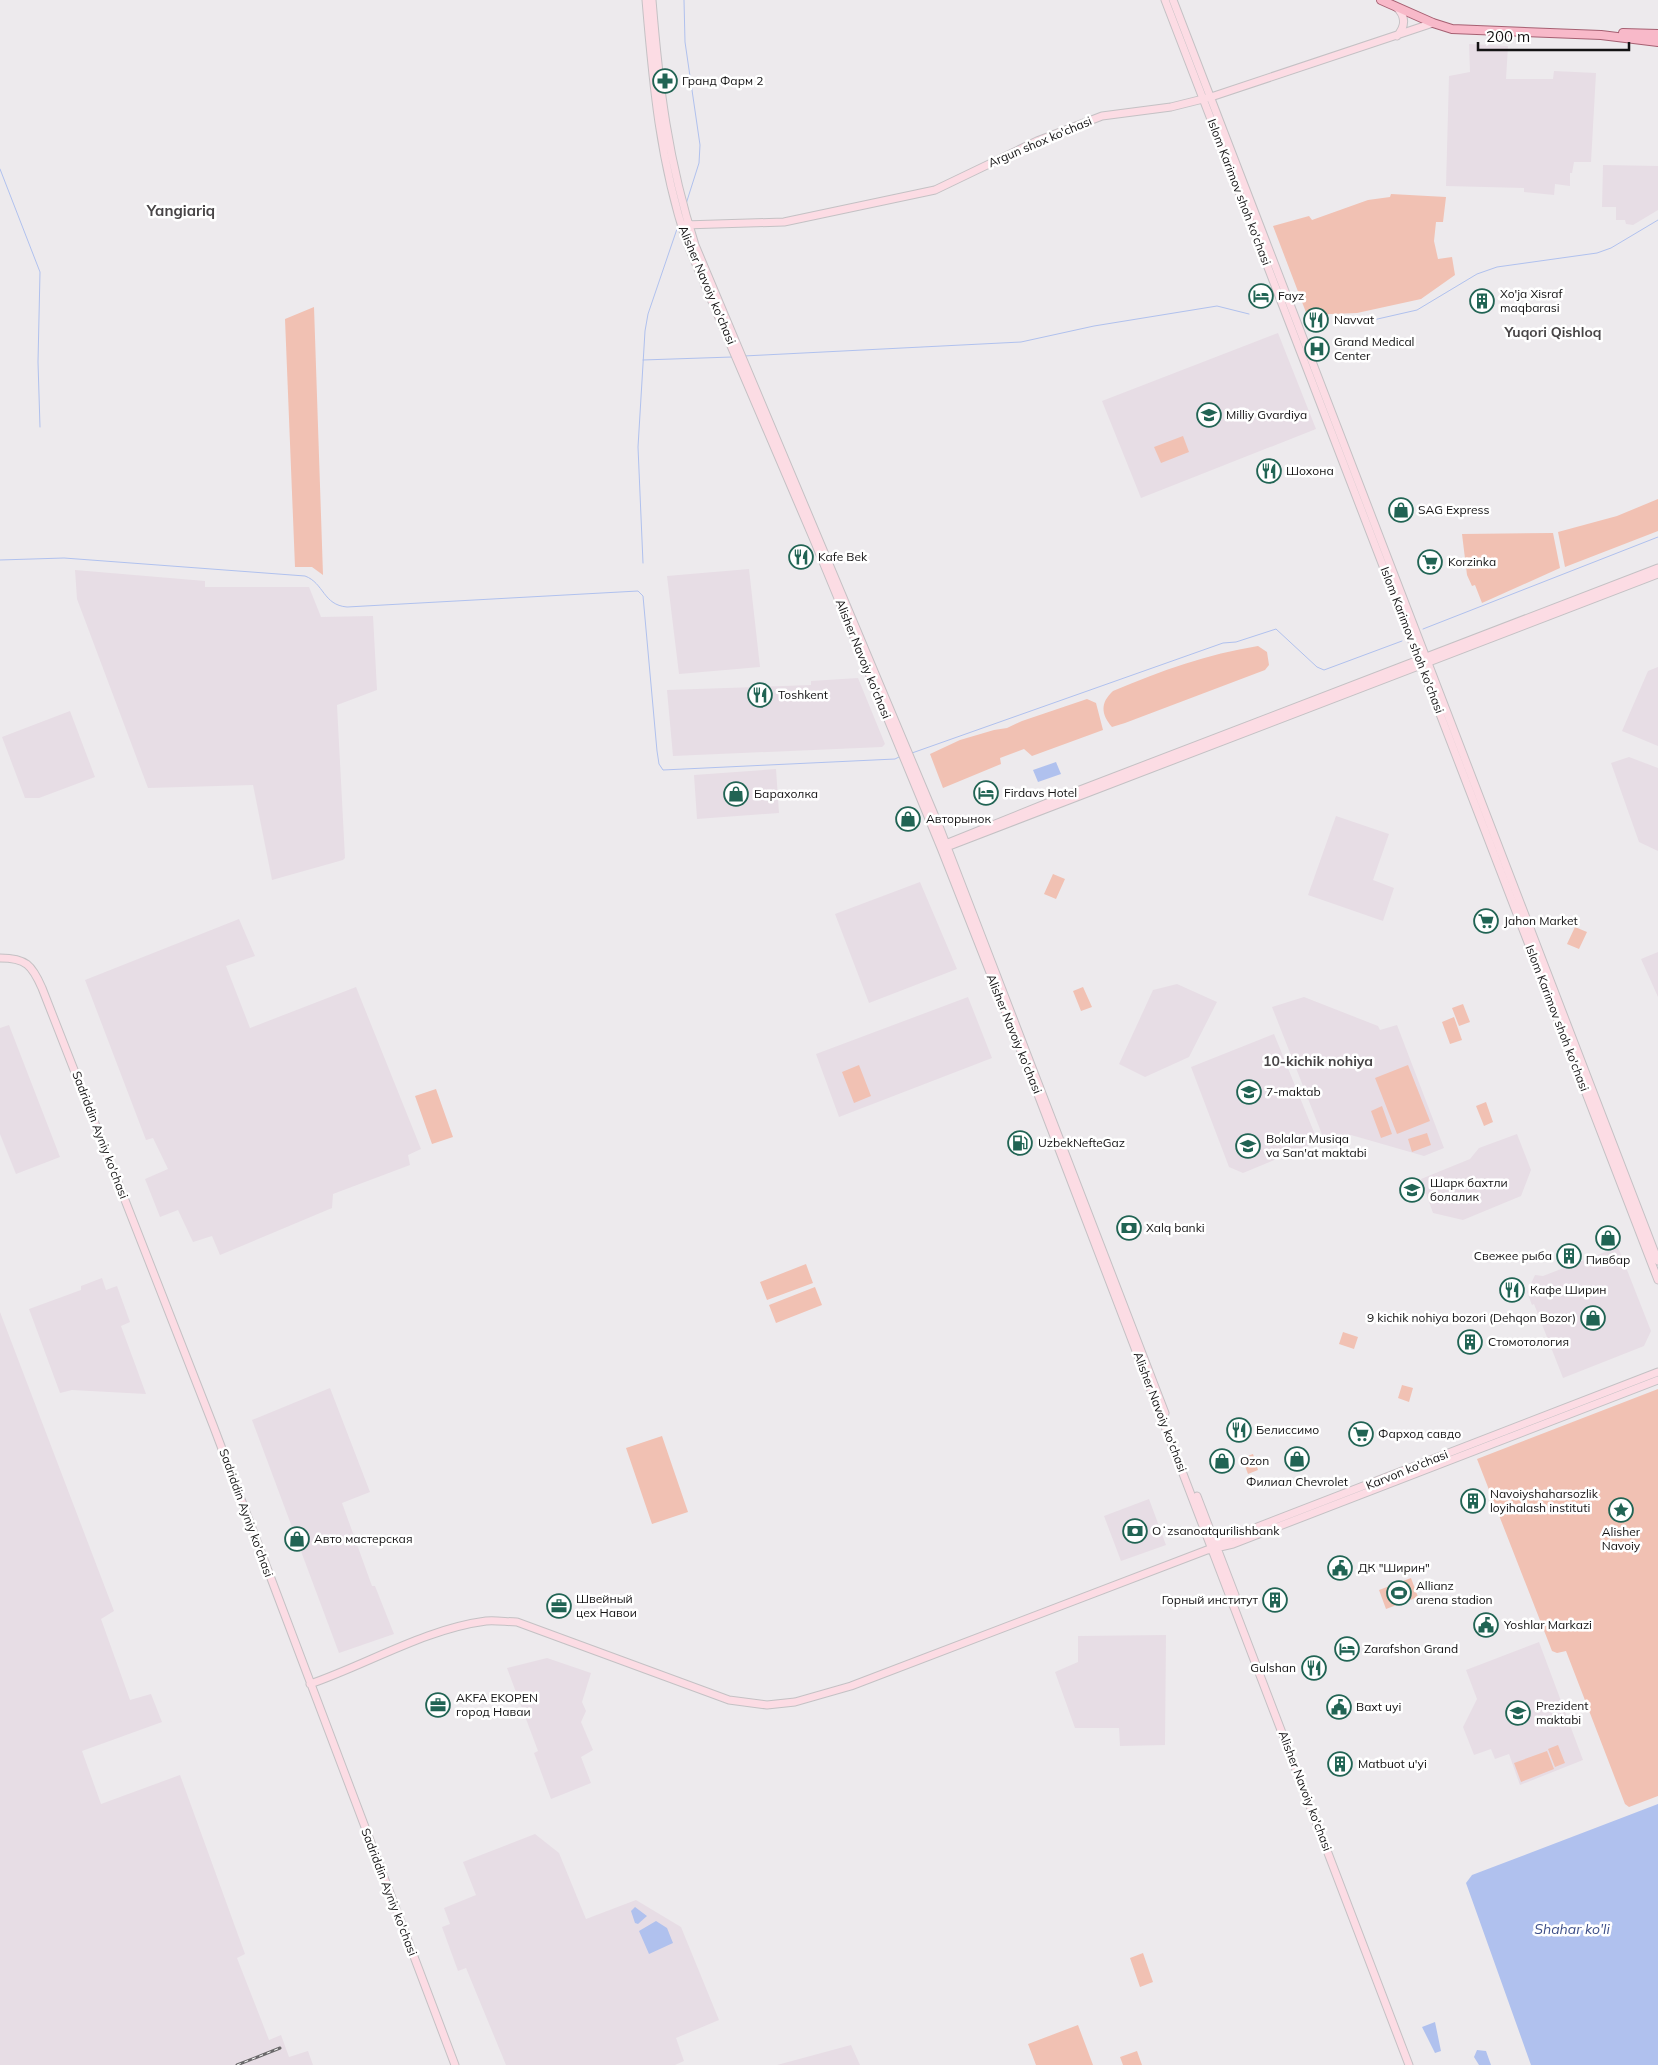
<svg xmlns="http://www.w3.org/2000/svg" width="1658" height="2065" font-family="Mulish,sans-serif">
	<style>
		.built { fill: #e7dde5 }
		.green { fill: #f1c1b3 }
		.water { fill: #b0c1ee }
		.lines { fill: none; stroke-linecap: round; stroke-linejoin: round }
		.stream { stroke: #b0c1ee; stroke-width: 1 }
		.secondary-casing { stroke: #c4c1c4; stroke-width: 9 }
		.primary-casing { stroke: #a66072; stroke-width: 10 }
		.secondary { stroke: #fcdce4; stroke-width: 7 }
		.primary { stroke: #f8b9c9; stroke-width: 8 }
		.rail-casing { stroke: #6a686a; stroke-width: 3 }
		.rail { stroke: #fff; stroke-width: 1; stroke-dasharray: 4; stroke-linecap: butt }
		.labels { text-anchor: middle; stroke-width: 5; stroke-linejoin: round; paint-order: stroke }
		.poi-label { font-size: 12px; fill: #141314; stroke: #fff; text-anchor: start }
		.street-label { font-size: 12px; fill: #141314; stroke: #fff }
		.neighbourhood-label { font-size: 14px; font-weight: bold; fill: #484547; stroke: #fff }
		.water-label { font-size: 14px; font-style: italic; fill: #3e5089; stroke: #fff }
		.quarter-label { font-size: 15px; font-weight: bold; fill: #484547; stroke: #fff }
	</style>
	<rect width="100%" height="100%" fill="#edeaed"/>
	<!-- built -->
	<path class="built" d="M1469,44l39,2 -2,33h47l1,-8 42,2 -5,89h-17l-2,11h-2v13l-15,-2 -1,11 -30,-3v-4l-78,-2 3,-110 21,-4z
		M1603,165l55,1v44l-25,15 -7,-1 -1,-4h-9v-13h-14z
		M1278,333l38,96 -175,69 -39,-97z
		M749,569l11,98 -81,7 -12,-98z
		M75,570l130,11v6h104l12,30 52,-1 4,74 -40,15 8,153 -2,2 -71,20 -19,-95 -105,3 -71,-189z
		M1658,667v79l-36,-15 26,-60z
		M858,678l27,66 -3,3 -209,9 -6,-66 144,-5v-4z
		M70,711l25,66 -56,21h-14l-23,-61z
		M1629,757l29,11v83l-19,-9 -28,-79z
		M776,769l3,44 -82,6 -3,-44z
		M1336,816l53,18 -16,46 21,8 -11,33 -75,-26z
		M920,882l37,87 -88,34 -34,-89z
		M239,919l16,37 -29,10 24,62 106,-41 65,162 -13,6 2,10 -77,29 -1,14 -112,47 -8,-19 -19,6 -15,-32 -18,7 -15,-38 23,-10 -15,-31 -7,2 -61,-160z
		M1658,952v45l-17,-38z
		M1177,984l40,18 -28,55 -44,20 -26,-13 34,-74z
		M968,997l24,61 -153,59 -23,-63z
		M1304,997l74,29 2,4 17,-5 47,123 -20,8 -73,-21 -26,7 -53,-135z
		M9,1025l51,132 -44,17 -16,-40v-106z
		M1274,1034l44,108 -75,31 -14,-6 -38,-100z
		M1517,1134l14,36 -10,26 -58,24 -30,-7 -12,-34 49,-20 9,-11z
		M1618,1247l33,84 -7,15 -81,32 -29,-74 -2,1 -5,-13 8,-17 8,1z
		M102,1278l4,12 11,-4 13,36 -9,4 25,68 -74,-4 -12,3 -31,-84 52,-19v-4z
		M0,1312l114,299 -13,8 29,81 21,-6 11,28 -80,29 19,53 79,-29 65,179 -8,4 32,82 12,-5 8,22 19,-6 5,14h-313z
		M330,1388l40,104 -28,11 30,83h3l19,48 -55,19 -87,-233z
		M1149,1499l17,46 -45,16 -17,-45z
		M1166,1635l-1,110 -45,1 -1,-18h-44l-20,-56 23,-10v-26z
		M1539,1642l44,118 -63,25 -11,-31 -14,5 -4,-10 -17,6 -11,-28 14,-28 -11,-29z
		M547,1658l44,15 -9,29 4,9 -5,11 12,28 -12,7 10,26 -40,16 -17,-46 4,-2 -31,-83z
		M535,1834l24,19 27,66 50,-19 45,27 38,93 -43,18 8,23 -9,4h-169l-40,-97 -8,3 -16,-44 8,-3 -6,-16 32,-13 -13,-33z
		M851,2045l9,20h-83z"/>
	<!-- green -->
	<path class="green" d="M1391,194l55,3 -3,25h-7l-2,19 4,18 14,-2 3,18 -34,24 -64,14 -50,2 -34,-89 36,-10 3,4 56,-20 22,-3z
		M314,307l9,268 -11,-8h-17l-10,-248z
		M1183,436l6,16 -28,11 -7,-16z
		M1658,499v32l-93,36 -7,-35 59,-16z
		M1553,533l7,35 -78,35 -7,-18 -3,1 -5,-11 -5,-41z
		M1258,646l9,6 2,13 -4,5 -140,53 -13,4c-11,-13 -12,-24 1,-36 47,-20 95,-37 145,-45z
		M1087,699l9,4 7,27 -71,26 -8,-7 -24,9 1,6 -58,24 -13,-34 30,-14 34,-10 13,-2 15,-7z
		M1053,874l12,5 -9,20 -12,-5z
		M1575,927l12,5 -8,17 -12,-5z
		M1083,987l9,20 -11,4 -8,-20z
		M1463,1004l7,18 -11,4 -7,-18z
		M1454,1017l8,23 -12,4 -8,-22z
		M859,1065l12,31 -17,7 -12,-31z
		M1408,1065l22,56 -33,13 -22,-56z
		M436,1089l17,48 -21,7 -17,-48z
		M1486,1102l7,20 -9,4 -8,-20z
		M1382,1106l10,28 -11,4 -10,-27z
		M1427,1133l4,12 -19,7 -4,-13z
		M806,1264l7,19 -46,17 -7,-18z
		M815,1287l7,18 -46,18 -7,-18z
		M1343,1332l15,5 -4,12 -15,-5z
		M1402,1385l11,3 -4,14 -11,-4z
		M1658,1389v407l-29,11 -4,-3 -59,-153 -9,2 -5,-2 -75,-192z
		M662,1436l26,76 -36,12 -26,-76z
		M1253,1454l5,16 -10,4 -6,-16z
		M1411,1578l7,19 -32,12 -7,-19z
		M1558,1745l7,18 -10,4 -7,-18z
		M1547,1751l7,18 -33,13 -7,-19z
		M1143,1953l10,29 -13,5 -10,-29z
		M1078,2025l15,40h-57l-8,-21z
		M1137,2051l5,14h-19l-3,-8z"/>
	<!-- water -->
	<path class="water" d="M1056,762l5,12 -23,8 -5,-12z
		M1658,1804v261h-127l-65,-182 6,-8z
		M635,1907l12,9 -9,8 -3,-1 -4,-12z
		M656,1921l11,7 6,15 -24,11 -10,-23z
		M1435,2022l6,29 -6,2 -13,-26z
		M1477,2050l9,1 5,14h-12l-5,-8z"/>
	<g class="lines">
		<!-- stream -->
		<path class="stream" d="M684,0l1,42 15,103 -1,18 -13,41
			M0,169l40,103 -2,90 2,65
			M1360,323l57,-13 60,-36 20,-7 100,-14 14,-5 47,-28
			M744,356l277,-14 73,-16 123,-20 32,8
			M643,360l89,-3
			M0,560l64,-2 241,18c19,7 18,29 42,31l291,-16 5,5 14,155 2,13 4,6 232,-11 6,-3
			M643,563l-5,-116 7,-116 3,-17 30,-88
			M1423,629l235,-92
			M912,753l311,-110 13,-1 40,-13 41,38 7,3 78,-29"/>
		<!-- secondary casing -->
		<g class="secondary-casing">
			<path id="secondary" d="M646,0c7,84 14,162 41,243l127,297 127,308 98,249 370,968
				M652,0c7,87 16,161 43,245l244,581 226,587
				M1165,0l493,1280
				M1173,0l485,1261
				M1396,7c10,9 10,19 1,29
				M684,225l100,-3 151,-32 102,-49 65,-25 69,-9 40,-10 222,-74
				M943,845l129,-52 586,-225
				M944,848l714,-274
				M0,958c26,0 32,7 42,30l171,437 242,640
				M1197,1496l38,99
				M1216,1543l442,-171
				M310,1684c58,-20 115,-55 176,-63 10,-1 21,1 31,1l212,78 38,5 28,-3 56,-16 356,-136 26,-6 425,-164"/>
		</g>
		<!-- primary casing -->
		<g class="primary-casing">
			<path id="primary" d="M1381,0l52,23 19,6 149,6 57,7
				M1623,33l35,1"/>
		</g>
		<!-- secondary -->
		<use href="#secondary" class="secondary"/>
		<!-- primary -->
		<use href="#primary" class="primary"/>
		<!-- rail casing -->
		<g class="rail-casing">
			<path id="rail" d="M237,2065l43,-17"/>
		</g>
		<!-- rail -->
		<use href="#rail" class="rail"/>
	</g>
	<!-- icons -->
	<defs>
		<g id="pharmacy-ring" transform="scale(1.25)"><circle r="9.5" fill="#fff" stroke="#216454" stroke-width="1.5"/><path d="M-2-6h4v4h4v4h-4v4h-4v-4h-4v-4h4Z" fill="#216454"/></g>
		<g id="hotel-ring" transform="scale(1.25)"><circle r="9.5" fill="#fff" stroke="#216454" stroke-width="1.5"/><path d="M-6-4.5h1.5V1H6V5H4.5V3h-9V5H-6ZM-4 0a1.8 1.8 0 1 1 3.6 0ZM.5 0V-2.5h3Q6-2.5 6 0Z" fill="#216454"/></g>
		<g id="building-ring" transform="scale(1.25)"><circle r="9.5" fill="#fff" stroke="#216454" stroke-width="1.5"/><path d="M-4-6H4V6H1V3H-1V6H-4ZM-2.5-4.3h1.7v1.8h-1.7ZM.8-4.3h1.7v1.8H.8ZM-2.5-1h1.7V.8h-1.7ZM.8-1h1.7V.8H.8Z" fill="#216454"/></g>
		<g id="restaurant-ring" transform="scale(1.25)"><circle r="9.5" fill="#fff" stroke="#216454" stroke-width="1.5"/><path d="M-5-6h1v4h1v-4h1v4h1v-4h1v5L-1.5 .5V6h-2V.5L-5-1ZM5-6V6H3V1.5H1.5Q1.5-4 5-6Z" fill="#216454"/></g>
		<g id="hospital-ring" transform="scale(1.25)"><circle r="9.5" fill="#fff" stroke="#216454" stroke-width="1.5"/><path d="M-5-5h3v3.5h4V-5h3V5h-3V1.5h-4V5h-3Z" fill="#216454"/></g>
		<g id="university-ring" transform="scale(1.25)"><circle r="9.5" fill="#fff" stroke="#216454" stroke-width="1.5"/><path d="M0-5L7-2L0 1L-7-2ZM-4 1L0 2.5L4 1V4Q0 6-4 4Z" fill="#216454"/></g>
		<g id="shop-ring" transform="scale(1.25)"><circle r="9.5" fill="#fff" stroke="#216454" stroke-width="1.5"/><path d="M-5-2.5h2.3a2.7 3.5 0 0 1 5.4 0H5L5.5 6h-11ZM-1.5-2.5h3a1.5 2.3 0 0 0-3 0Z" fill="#216454"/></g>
		<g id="supermarket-ring" transform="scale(1.25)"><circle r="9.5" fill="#fff" stroke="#216454" stroke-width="1.5"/><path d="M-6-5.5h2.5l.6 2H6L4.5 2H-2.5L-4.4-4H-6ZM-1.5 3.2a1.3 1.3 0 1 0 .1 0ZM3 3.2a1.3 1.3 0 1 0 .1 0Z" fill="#216454"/></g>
		<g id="school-ring" transform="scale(1.25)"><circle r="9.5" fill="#fff" stroke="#216454" stroke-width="1.5"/><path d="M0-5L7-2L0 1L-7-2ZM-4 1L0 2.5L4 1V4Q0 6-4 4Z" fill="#216454"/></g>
		<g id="fuel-ring" transform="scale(1.25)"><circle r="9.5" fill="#fff" stroke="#216454" stroke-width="1.5"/><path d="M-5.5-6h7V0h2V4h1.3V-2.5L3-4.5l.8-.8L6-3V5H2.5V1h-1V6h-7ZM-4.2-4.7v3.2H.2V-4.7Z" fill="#216454"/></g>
		<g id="bank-ring" transform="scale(1.25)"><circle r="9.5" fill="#fff" stroke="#216454" stroke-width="1.5"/><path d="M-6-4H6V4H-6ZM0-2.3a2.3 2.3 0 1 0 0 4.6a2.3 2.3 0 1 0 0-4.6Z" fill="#216454"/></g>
		<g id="sight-ring" transform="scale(1.25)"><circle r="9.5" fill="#fff" stroke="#216454" stroke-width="1.5"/><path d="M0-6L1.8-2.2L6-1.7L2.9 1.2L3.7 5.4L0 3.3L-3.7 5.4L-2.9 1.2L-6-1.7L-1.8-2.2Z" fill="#216454"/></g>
		<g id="civic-ring" transform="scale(1.25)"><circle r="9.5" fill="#fff" stroke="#216454" stroke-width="1.5"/><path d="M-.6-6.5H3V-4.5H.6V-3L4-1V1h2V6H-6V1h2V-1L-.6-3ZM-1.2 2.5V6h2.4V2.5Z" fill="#216454"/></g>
		<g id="stadium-ring" transform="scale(1.25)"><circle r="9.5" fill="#fff" stroke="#216454" stroke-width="1.5"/><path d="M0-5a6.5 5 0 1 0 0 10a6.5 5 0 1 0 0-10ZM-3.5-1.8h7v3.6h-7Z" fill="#216454"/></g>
		<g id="office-ring" transform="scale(1.25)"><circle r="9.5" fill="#fff" stroke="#216454" stroke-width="1.5"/><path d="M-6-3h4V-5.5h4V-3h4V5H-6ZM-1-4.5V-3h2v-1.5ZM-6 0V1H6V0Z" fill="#216454"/></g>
	</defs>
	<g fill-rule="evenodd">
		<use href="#pharmacy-ring" x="665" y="81"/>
		<use href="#hotel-ring" x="1261" y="296"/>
		<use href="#building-ring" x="1482" y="301"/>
		<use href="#restaurant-ring" x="1316" y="320"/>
		<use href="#hospital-ring" x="1317" y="349"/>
		<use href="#university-ring" x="1209" y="415"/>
		<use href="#restaurant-ring" x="1269" y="471"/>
		<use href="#shop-ring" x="1401" y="510"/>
		<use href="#restaurant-ring" x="801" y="557"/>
		<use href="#supermarket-ring" x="1430" y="562"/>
		<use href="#restaurant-ring" x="760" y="695"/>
		<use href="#hotel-ring" x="986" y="793"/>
		<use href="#shop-ring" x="736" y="794"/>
		<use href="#shop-ring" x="908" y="819"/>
		<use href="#supermarket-ring" x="1486" y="921"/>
		<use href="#school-ring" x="1249" y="1092"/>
		<use href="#fuel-ring" x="1020" y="1143"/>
		<use href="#school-ring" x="1248" y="1146"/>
		<use href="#school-ring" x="1412" y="1190"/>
		<use href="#bank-ring" x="1129" y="1228"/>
		<use href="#shop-ring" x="1608" y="1238"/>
		<use href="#building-ring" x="1569" y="1256"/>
		<use href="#restaurant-ring" x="1512" y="1290"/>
		<use href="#shop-ring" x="1593" y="1318"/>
		<use href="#building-ring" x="1470" y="1342"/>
		<use href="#restaurant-ring" x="1239" y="1430"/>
		<use href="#supermarket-ring" x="1361" y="1434"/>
		<use href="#shop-ring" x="1297" y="1459"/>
		<use href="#shop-ring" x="1222" y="1461"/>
		<use href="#building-ring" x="1473" y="1501"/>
		<use href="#sight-ring" x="1621" y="1510"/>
		<use href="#bank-ring" x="1135" y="1531"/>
		<use href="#shop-ring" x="297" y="1539"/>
		<use href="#civic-ring" x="1340" y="1568"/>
		<use href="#stadium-ring" x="1399" y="1593"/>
		<use href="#building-ring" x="1275" y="1600"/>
		<use href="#office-ring" x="559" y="1606"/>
		<use href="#civic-ring" x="1486" y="1625"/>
		<use href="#hotel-ring" x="1347" y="1649"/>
		<use href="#restaurant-ring" x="1314" y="1668"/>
		<use href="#office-ring" x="438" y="1705"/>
		<use href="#civic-ring" x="1339" y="1707"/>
		<use href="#school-ring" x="1518" y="1713"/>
		<use href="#building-ring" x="1340" y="1764"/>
	</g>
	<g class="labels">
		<!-- poi labels -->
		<g class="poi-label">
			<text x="682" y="85">Гранд Фарм 2</text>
			<text x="1500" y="298">Xo'ja Xisraf<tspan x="1500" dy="14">maqbarasi</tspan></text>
			<text x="1278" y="300">Fayz</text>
			<text x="1334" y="324">Navvat</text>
			<text x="1334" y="346">Grand Medical<tspan x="1334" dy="14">Center</tspan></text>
			<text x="1226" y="419">Milliy Gvardiya</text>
			<text x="1286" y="475">Шохона</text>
			<text x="1418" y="514">SAG Express</text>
			<text x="818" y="561">Kafe Bek</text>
			<text x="1448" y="566">Korzinka</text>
			<text x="778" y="699">Toshkent</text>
			<text x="1004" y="797">Firdavs Hotel</text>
			<text x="754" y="798">Барахолка</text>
			<text x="926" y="823">Авторынок</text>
			<text x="1504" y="925">Jahon Market</text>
			<text x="1266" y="1096">7-maktab</text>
			<text x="1266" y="1143">Bolalar Musiqa<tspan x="1266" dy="14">va San'at maktabi</tspan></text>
			<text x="1038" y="1147">UzbekNefteGaz</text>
			<text x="1430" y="1187">Шарк бахтли<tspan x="1430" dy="14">болалик</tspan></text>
			<text x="1146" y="1232">Xalq banki</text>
			<text x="1552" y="1260" text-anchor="end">Свежее рыба</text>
			<text x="1608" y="1264" text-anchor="middle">Пивбар</text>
			<text x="1530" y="1294">Кафе Ширин</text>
			<text x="1576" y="1322" text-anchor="end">9 kichik nohiya bozori (Dehqon Bozor)</text>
			<text x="1488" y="1346">Стомотология</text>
			<text x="1256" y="1434">Белиссимо</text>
			<text x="1378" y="1438">Фарход савдо</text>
			<text x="1240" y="1465">Ozon</text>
			<text x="1297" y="1486" text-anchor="middle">Филиал Chevrolet</text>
			<text x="1490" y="1498">Navoiyshaharsozlik<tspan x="1490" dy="14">loyihalash instituti</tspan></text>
			<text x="1152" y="1535">Oʻzsanoatqurilishbank</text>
			<text x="1621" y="1536" text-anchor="middle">Alisher<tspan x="1621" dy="14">Navoiy</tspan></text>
			<text x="314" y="1543">Авто мастерская</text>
			<text x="1358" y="1572">ДК "Ширин"</text>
			<text x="1416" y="1590">Allianz<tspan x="1416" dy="14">arena stadion</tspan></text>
			<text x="576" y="1603">Швейный<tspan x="576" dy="14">цех Навои</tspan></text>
			<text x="1258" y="1604" text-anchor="end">Горный институт</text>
			<text x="1504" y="1629">Yoshlar Markazi</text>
			<text x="1364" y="1653">Zarafshon Grand</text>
			<text x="1296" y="1672" text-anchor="end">Gulshan</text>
			<text x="456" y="1702">AKFA EKOPEN<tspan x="456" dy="14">город Наваи</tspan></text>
			<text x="1536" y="1710">Prezident<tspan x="1536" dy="14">maktabi</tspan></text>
			<text x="1356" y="1711">Baxt uyi</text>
			<text x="1358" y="1768">Matbuot u'yi</text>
		</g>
		<!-- street labels -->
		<g class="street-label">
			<text transform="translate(1040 142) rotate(-23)" y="4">Argun shox ko'chasi</text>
			<text transform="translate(1239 192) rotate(69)" y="4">Islom Karimov shoh ko'chasi</text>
			<text transform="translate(707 285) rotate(67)" y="4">Alisher Navoiy ko'chasi</text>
			<text transform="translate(1412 640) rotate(69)" y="4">Islom Karimov shoh ko'chasi</text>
			<text transform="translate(863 659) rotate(68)" y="4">Alisher Navoiy ko'chasi</text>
			<text transform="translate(1557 1018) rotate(69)" y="4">Islom Karimov shoh ko'chasi</text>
			<text transform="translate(1014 1034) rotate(68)" y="4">Alisher Navoiy ko'chasi</text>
			<text transform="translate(100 1135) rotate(69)" y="4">Sadriddin Ayniy ko'chasi</text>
			<text transform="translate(1160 1412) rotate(69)" y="4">Alisher Navoiy ko'chasi</text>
			<text transform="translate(1407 1470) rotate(-22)" y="4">Karvon ko'chasi</text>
			<text transform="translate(246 1513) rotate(70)" y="4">Sadriddin Ayniy ko'chasi</text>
			<text transform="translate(1305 1791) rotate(69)" y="4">Alisher Navoiy ko'chasi</text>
			<text transform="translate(389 1892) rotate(69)" y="4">Sadriddin Ayniy ko'chasi</text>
		</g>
		<!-- neighbourhood labels -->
		<g class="neighbourhood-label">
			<text x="1553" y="337">Yuqori Qishloq</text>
			<text x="1318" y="1066">10-kichik nohiya</text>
		</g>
		<!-- water labels -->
		<g class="water-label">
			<text x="1572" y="1934">Shahar ko'li</text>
		</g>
		<!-- quarter labels -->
		<g class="quarter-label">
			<text x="181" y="216">Yangiariq</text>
		</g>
	</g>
	<!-- scale -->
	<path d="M1478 42v8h151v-8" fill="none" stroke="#141314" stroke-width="2.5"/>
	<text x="1486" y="42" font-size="15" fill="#141314" stroke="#ffffff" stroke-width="4" paint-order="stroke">200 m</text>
</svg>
